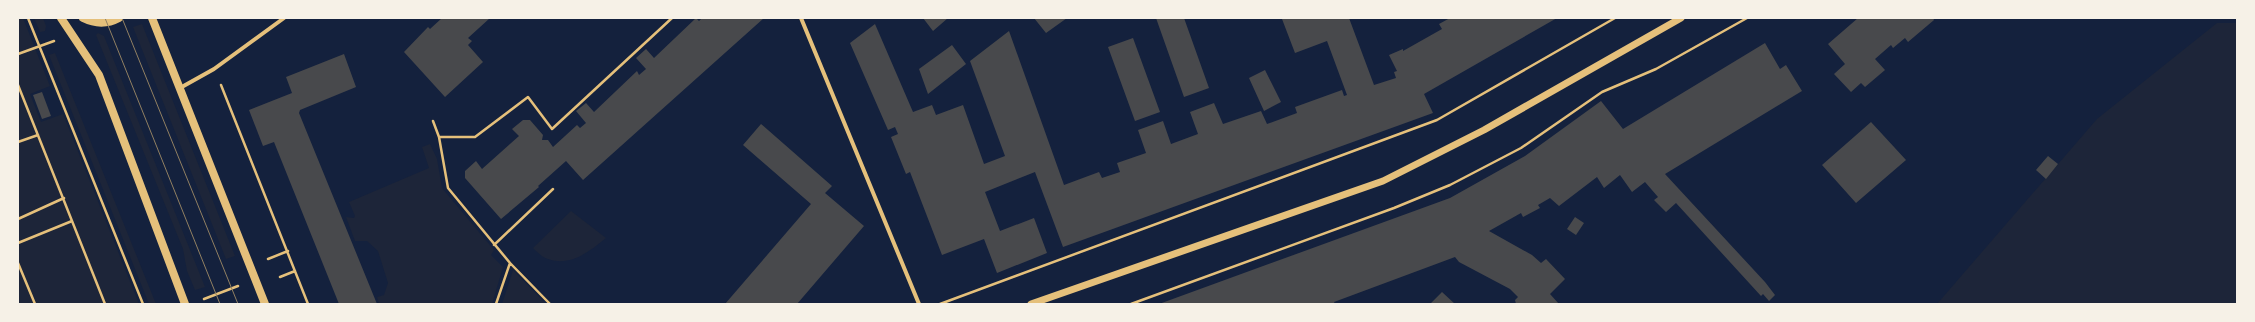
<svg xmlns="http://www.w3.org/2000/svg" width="2255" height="322" font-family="'PT Sans Narrow',sans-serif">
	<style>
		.green { fill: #1d2539 }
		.building { fill: #48494c }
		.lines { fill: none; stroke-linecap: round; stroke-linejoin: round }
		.path { stroke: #e5c07b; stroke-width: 2.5 }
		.minor { stroke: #e5c07b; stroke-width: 4 }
		.tertiary { stroke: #e5c07b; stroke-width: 7 }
		.secondary { stroke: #e5c07b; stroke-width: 8 }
		.tram { stroke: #918062; stroke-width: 1 }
	</style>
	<rect width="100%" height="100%" fill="#14213d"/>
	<!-- green -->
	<path class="green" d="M18,18h5l27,68 -20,8 11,28 22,-8 76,190h-121z
		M34,18h9l3,8 -1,5 -5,1z
		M2217,23h20v281h-300l160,-185z
		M142,24l93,232 -9,3 -93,-232z
		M98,33l6,3 101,251 -10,3 -8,-19 -4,-22 -87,-214z
		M55,53l101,251h-7l-100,-249z
		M430,144l7,15 5,29 52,62 -3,5 12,12 -11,37h-113l-2,-7 7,-2 4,-12 -10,-32 -11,-10h-12l-9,-24 8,1 1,-2 -6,-14 80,-34 -7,-21z
		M571,211l35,27c-16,13 -35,29 -58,21 -5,-1 -11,-7 -15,-11z
		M513,270l33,34h-44z"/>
	<!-- building -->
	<path class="building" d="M442,18h48l-22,20 4,3 -4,4 15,17 -38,35 -41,-45 24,-25 2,2z
		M696,18l3,3 3,-3h62l-181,162 -17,-19 -28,25 1,1 -38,32 -36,-41v-7l11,-10 6,8 37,-33 -7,-7 11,-9h7l13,15 -1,5h6l5,7 24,-22 3,3 6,-5 -10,-12 10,-8 8,9 43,-41 2,4 7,-6 -10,-11 10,-9 8,9z
		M923,18h25l-15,13z
		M1034,18h33l-21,15z
		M1156,18h28l25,70 -25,9z
		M1284,18h65l25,67 22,-7 -2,-6 3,-1 -8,-16 14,-6v2l39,-22 -3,-5 11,-6h107l-133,76 9,19 -370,134 -28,-75 -50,20 15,39 34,-13 13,35 -50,20 -13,-34 -42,16 -32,-83 -4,2 -15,-37 7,-3 -3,-7 -7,3 -38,-87 25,-19 38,88 19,-7 4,10 27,-10 21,59 21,-8 -35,-95 39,-30 55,154 35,-13 3,6 18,-6 -3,-9 29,-10 -8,-23 25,-9 8,23 27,-10 -8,-22 24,-9 9,21 38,-13 6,13 30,-11 -2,-6 47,-17 2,6 3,-1 -20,-54 -32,12 -13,-34z
		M1858,18h75l1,2 -26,22 -3,-4 -12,10 -2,-3 -16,14 10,11 -20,17 -4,-4 -10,9 -17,-18 11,-10 -17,-20z
		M1133,38l27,74 -25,9 -27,-74z
		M1765,43l15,26 6,-4 16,26 -137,83 100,108 10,13 -6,6 -6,-7 -2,2 -85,-93 -10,9 -12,-12 4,-3 -13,-15 -13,10 -12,-17 -16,13 -7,-11 -38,29 -9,-8 -12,7 2,3 -17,9 -2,-4 -32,18 43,24 9,8 5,-4 19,20 -15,15 9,10h-43l-1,-4 3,-3 -8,-8 -51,-27 -4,-5 -121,45 1,2h-176l291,-106 75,-42 76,-55 22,28z
		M952,45l14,19 -38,30 -9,-25z
		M344,54l12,33 -56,23 -1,3 78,191h-38l-65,-162 -11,4 -14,-36 43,-17 -6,-16z
		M1265,70l16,32 -17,9 -15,-33z
		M42,92l9,24 -9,3 -9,-24z
		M1871,122l35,38 -50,43 -34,-38z
		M761,124l71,62 -7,7 39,33 -67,78h-72l86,-100 -68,-59z
		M2048,156l10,8 -12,15 -10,-9z
		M1575,217l9,6 -8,12 -9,-6z
		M1442,292l13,12h-25z"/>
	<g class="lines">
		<!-- path -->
		<path class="path" d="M28,18l115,286
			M18,54l36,-13
			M18,85l87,219
			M221,85l87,219
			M433,121l6,16 9,51 62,75 40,41
			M439,137h36l53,-40 24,32 120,-111
			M18,142l20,-7
			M18,219l46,-21
			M18,243l54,-22
			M494,245l59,-56
			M268,259l20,-8
			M18,263l17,41
			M280,277l15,-6
			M204,299l34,-13
			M496,304l14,-41
			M940,304l497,-184 178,-102
			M1131,304l263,-96 56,-23 71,-37 81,-56 54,-23 91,-51"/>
		<!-- minor -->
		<path class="minor" d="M801,18l118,286
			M180,88l34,-19 70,-51"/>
		<!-- tertiary -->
		<path class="tertiary" d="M1031,304l352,-123 101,-51 197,-112"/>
		<!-- secondary -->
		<path class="secondary" d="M61,18l38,57 86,229
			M83,18c12,6 23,7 36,0
			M152,18l113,286"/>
		<!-- tram -->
		<path class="tram" d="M105,18l115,286
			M122,18l116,286"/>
	</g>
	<!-- border -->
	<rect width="2255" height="322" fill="none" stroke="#f6f1e7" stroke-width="38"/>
</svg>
